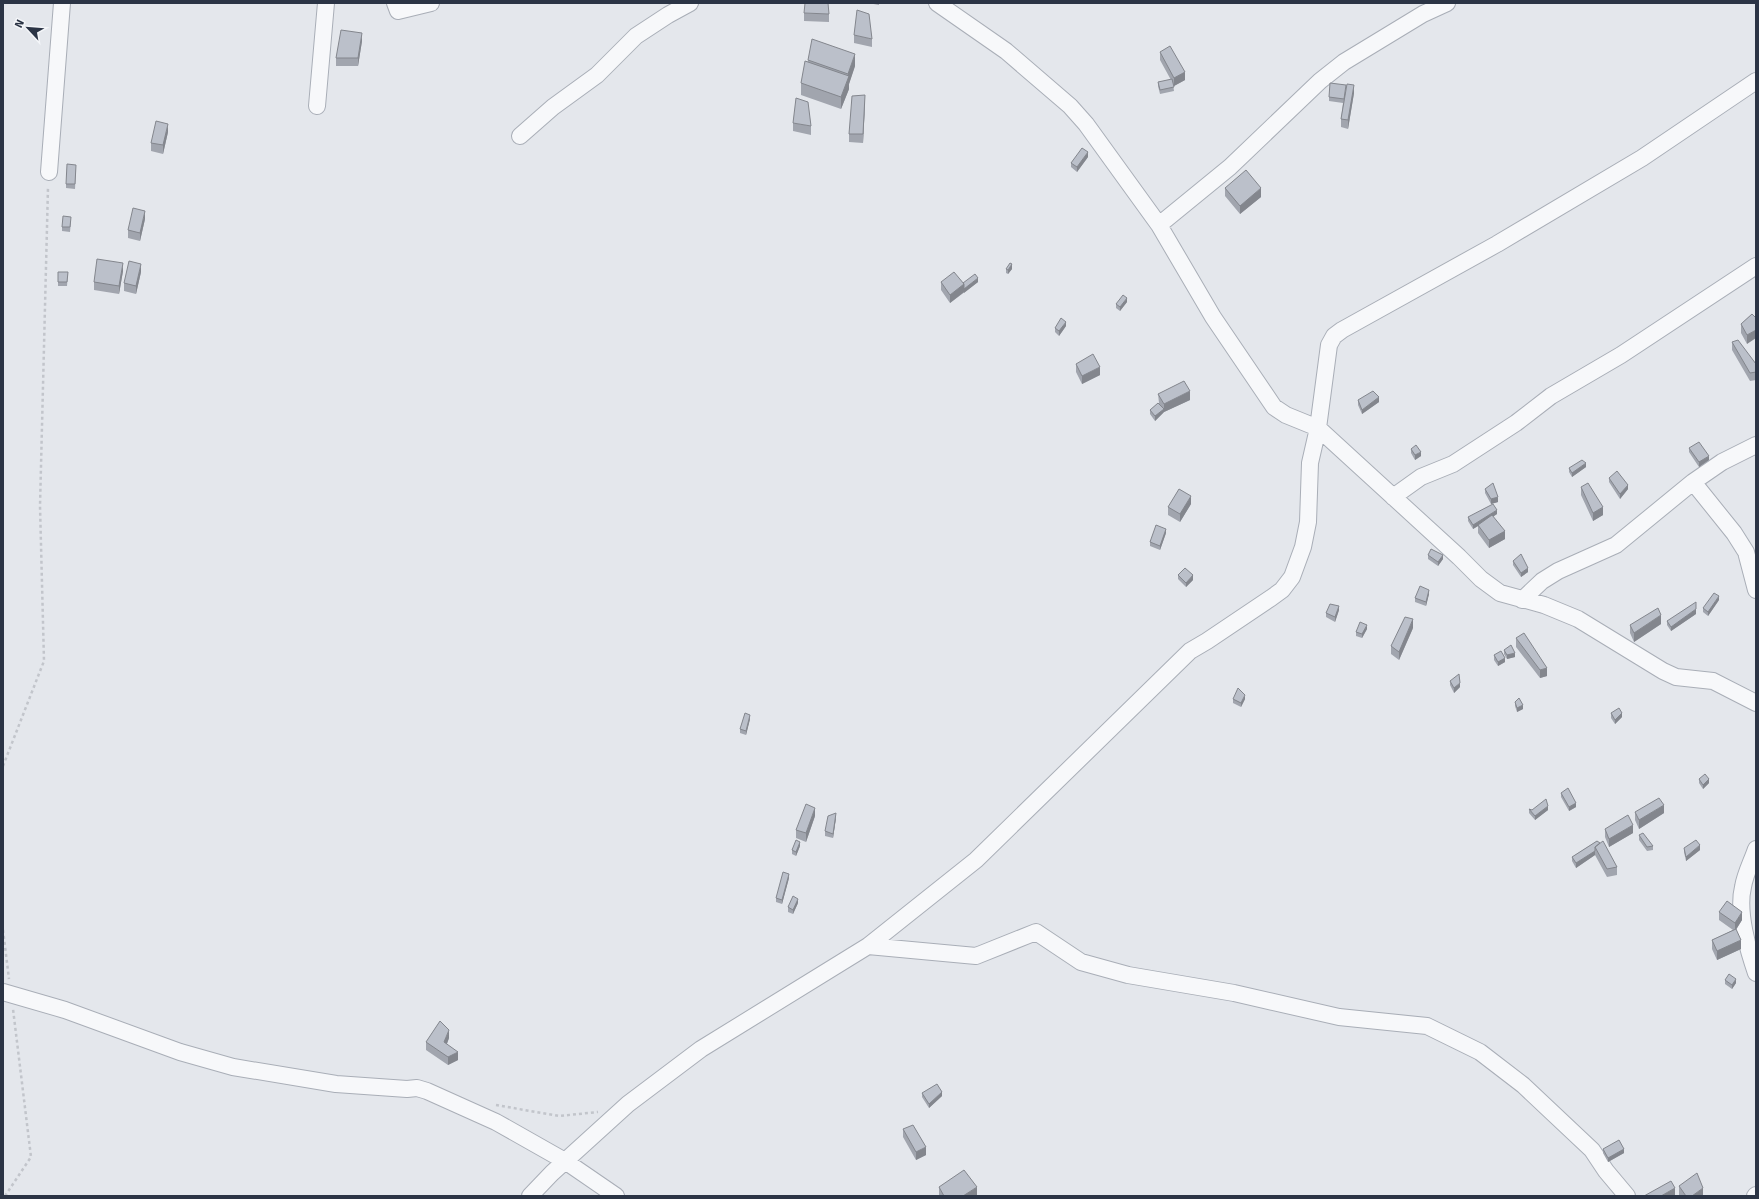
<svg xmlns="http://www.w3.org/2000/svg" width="1759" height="1199" font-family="Signika,sans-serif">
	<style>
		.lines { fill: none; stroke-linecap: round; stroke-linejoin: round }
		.minor-casing { stroke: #a9aeb7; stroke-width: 18 }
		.path { stroke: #c2c5cb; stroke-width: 2.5; stroke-dasharray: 3 3; stroke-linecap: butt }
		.minor { stroke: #f7f8fa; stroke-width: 16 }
		.wall { fill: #a1a5ae }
		.shaded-wall { fill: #83868d }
		.building { fill: #bbc0ca; stroke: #83868d }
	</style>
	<rect width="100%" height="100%" fill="#e4e7ec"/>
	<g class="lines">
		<!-- minor casing -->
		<g class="minor-casing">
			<path id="minor" d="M395,3l3,8 33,-8
				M937,3l69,48 64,55 16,18 73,101 54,92 61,90 12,8 32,13 141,129 22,22 19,14 44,12 34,14 85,52 13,6 37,4 43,22
				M317,106l9,-103
				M520,136l33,-29 44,-32 39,-39 32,-21 22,-12
				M49,172l13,-169
				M1159,225l71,-58 90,-86 24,-19 79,-48 24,-11
				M1693,482l41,51 12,19 10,38
				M1393,497l28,-20 32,-13 63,-41 35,-27 70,-41 135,-89
				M1522,600l20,-19 16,-10 58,-26 77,-63 29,-20 34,-17
				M1756,849c-4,12 -11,25 -13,38 -6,24 5,63 13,86
				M868,946l108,10 60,-24 45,30 47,13 106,18 105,24 88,9 53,26 43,33 69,65 14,21 21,25
				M3,992l62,18 115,42 53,15 103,17 71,5 10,-1 10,3 69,31 69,39 51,35
				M530,1196l22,-23 76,-69 73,-55 167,-103 108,-86 214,-209 17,-10 64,-43 11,-8 10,-13 11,-30 5,-25 2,-59 8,-35 11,-83 5,-9 8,-6 155,-86 145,-86 114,-77
				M1755,1196l1,-1"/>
		</g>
		<!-- path -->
		<path class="path" d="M3,766l41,-105 -4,-155 8,-319
			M3,930l6,49
			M496,1105l63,11 39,-4
			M5,1196l26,-39 -18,-148"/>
		<!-- minor -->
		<use href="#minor" class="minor"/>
	</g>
	<!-- wall -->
	<path class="wall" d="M868,3h11v2z
		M804,13l25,1v8l-25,-1z
		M854,35l18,4v8l-18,-4z
		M362,41l-4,25h-22v-8z
		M1160,52l25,28 -11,6 -1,-2 1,7 -14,3 -2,-8v-4l13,-2 -11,-20z
		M808,60l47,6 -6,18v5l-8,20 -40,-14v-12z
		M1354,93l-6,36 -7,-2v-8l2,-16 -14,-2v-4z
		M865,103l-2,40 -14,-1v-8z
		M793,123l18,3v9l-18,-4z
		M168,132l-5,22 -12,-3v-8z
		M1088,157l-11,15 -6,-5v-4z
		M76,169l-1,20 -9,-1v-4z
		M1225,188l36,9 -21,17 -15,-18z
		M145,219l-5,22 -12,-3v-8z
		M71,221l-1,11 -8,-1v-4z
		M1006,269h6l-4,5 -2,-1z
		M123,271l-4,23 -25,-4v-8z
		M58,272h10l-1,14h-9z
		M141,272l-5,22 -12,-3v-8z
		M941,282l22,1 15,-1 -28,21 -9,-13z
		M1127,302l-7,9 -4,-3v-4z
		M1752,314l-5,30 -6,-11v-9z
		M1066,326l-7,10 -4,-4v-4z
		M1732,342l24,22v16l-6,1 -18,-31z
		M1076,364l24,11 -18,9 -6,-12z
		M1158,394l32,6 -26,12 -9,9 -5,-7v-4l9,-7z
		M1358,400l21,2 -17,12 -4,-9z
		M1689,448l20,12 -10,7 -10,-15z
		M1411,449l10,7 -6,4 -4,-7z
		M1586,467l-14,10 -3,-5v-4z
		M1609,478l19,11 -8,10 -11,-17z
		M1581,487l22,28 -10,6 -12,-26z
		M1485,489l13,13 -7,2 -6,-11z
		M1191,504l-11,18 -12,-7v-8z
		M1497,514l-4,3 12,22 -16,9 -11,-15v-7l-5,3 -5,-8v-4z
		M1166,533l-6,17 -10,-4v-4z
		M1428,555l15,4 -5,7 -10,-7z
		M1513,561l15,11 -7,5 -8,-12z
		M1178,575l15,5 -7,7 -8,-8z
		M1429,594l-3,12 -11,-4v-4z
		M1719,600l-11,16 -5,-4v-4z
		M1339,610l-4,12 -9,-5v-4z
		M1696,614l-25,17 -4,-6v-4z
		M1661,624l-27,18 -4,-9v-8z
		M1413,628l-14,32 -8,-6v-8z
		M1367,629l-5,9 -6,-2v-4z
		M1516,638l31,38 -7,2 -24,-31z
		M1504,650l11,7 -8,2 -3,-5z
		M1494,655l11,7 -7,4 -4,-6z
		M1450,681l10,6 -6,6 -4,-8z
		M1233,699h12l-4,8 -8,-4z
		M1515,702l8,7 -6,3 -2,-6z
		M1611,713l11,4 -7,7 -4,-6z
		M750,719l-4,16 -6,-2v-4z
		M1699,779l10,4 -6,6 -4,-6z
		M1561,793l15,14 -7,4 -8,-14z
		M1529,809l3,1h16l-13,10 -6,-7z
		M1635,812l29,1 -25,16 -4,-9z
		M815,816l-9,26 -10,-4v-8z
		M836,818l-3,20 -8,-2v-5z
		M1605,829l28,4 -24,14 -4,-10z
		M1639,835l14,11v4l-6,1 -8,-11z
		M1597,841l20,26v8l-10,2 -12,-22 -19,13 -4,-7v-4z
		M800,846l-4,10 -4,-2v-4z
		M1684,848l16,2 -14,11 -2,-9z
		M789,878l-7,26 -6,-2v-4z
		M798,903l-5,11 -5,-2v-5z
		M1719,912l23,8 -6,10 5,19 -24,11 -5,-11v-9l21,-10 -14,-10z
		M1725,980l11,3 -4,6 -7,-5z
		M449,1038l-2,6 11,16 -10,5 -22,-15v-8z
		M922,1093l20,3 -13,12 -7,-11z
		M903,1129l23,26 -10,5 -13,-23z
		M1603,1149l21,4 -16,9 -5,-9z
		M1679,1186l24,10h-23l-1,-1z
		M939,1187l38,8 -2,1h-36z"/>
	<!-- shaded-wall -->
	<path class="shaded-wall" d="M362,33v8l-4,25v-8z
		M855,54v12l-6,18v5l-8,20v-12l7,-18v-5z
		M1185,72v8l-11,6v-8z
		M1354,85v8l-6,36v-9z
		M865,95v8l-2,40v-9z
		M168,124v8l-5,22v-9z
		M1088,152v5l-11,15v-5z
		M1261,188v9l-21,17v-8z
		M145,211v8l-5,22v-8z
		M123,263v8l-4,23v-8z
		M141,264v8l-5,22v-8z
		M1012,264v5l-4,5v-4z
		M978,278v4l-14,11v-4z
		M964,284v8l-14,11v-8z
		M1127,298v4l-7,9v-4z
		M1066,322v4l-7,10v-5z
		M1756,330v8l-9,6v-9z
		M1100,367v8l-18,9v-8z
		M1190,391v9l-26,12 -9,9v-5l9,-7v-5z
		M1379,397v5l-17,12v-4z
		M1421,452v4l-6,4v-5z
		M1709,456v4l-10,7v-5z
		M1586,463v4l-14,10v-4z
		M1628,485v4l-8,10v-5z
		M1191,496v8l-11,18v-8z
		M1498,497v5l-7,2v-5z
		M1603,507v8l-10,6v-8z
		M1497,510v4l-18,11h-1v1l-5,3v-4z
		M1166,529v4l-6,17v-4z
		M1505,531v8l-16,9v-8z
		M1443,555v4l-5,7v-4z
		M1528,568v4l-7,5v-4z
		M1193,575v5l-7,7v-4z
		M1429,590v4l-3,12v-4z
		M1719,596v4l-11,16v-4z
		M1339,606v4l-4,12v-5z
		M1696,609v5l-25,17v-4z
		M1661,615v9l-27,18v-9z
		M1413,619v9l-14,32v-8z
		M1367,625v4l-5,9v-4z
		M1515,653v4l-8,2v-4z
		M1505,658v4l-7,4v-4z
		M1547,668v8l-7,2v-8z
		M1460,683v4l-6,6v-5z
		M1245,695v4l-4,8v-4z
		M1523,705v4l-6,3v-4z
		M1622,713v4l-7,7v-4z
		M750,715v4l-4,16v-4z
		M1709,779v4l-6,6v-4z
		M1576,803v4l-7,4v-4z
		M1664,805v8l-25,16v-9z
		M1548,806v4l-13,10v-4z
		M815,808v8l-9,26v-9z
		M836,813v5l-3,20v-4z
		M1633,825v8l-24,14v-8z
		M800,842v4l-4,10v-4z
		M1700,845v5l-14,11v-4z
		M1595,851v4l-19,13v-5z
		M789,874v4l-7,26v-4z
		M798,899v4l-5,11v-4z
		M1742,912v8l-7,11v-8z
		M1741,940v9l-24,11v-9z
		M1736,979v4l-4,6v-4z
		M449,1030v8l-5,13v-9z
		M458,1052v8l-10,5v-8z
		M942,1092v4l-13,12v-4z
		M926,1147v8l-10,5v-8z
		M1624,1149v4l-16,9v-4z
		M977,1187v8l-2,1h-12z
		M1675,1188v8h-14z
		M1703,1188v8h-11z"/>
	<!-- building -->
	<path class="building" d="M805,3h23l1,11 -25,-1z
		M857,10l12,4 3,25 -18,-4z
		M341,30l21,3 -4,25h-22z
		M812,39l43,15 -7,20 -40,-14z
		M1170,46l15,26 -11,6 -14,-26z
		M805,61l44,15 -8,21 -40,-14z
		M1172,79l2,8 -14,3 -2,-8z
		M1330,83l16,2 -2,14 -15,-2z
		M1347,84l7,1 -6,35 -7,-1z
		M865,95l-2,39h-14l3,-38z
		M796,98l12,4 3,24 -18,-3z
		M156,121l12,3 -5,21 -12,-2z
		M1082,148l6,4 -11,15 -6,-4z
		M67,164l9,1 -1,19h-9z
		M1246,170l15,18 -21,18 -15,-18z
		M133,208l12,3 -5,22 -12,-3z
		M63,216l8,1 -1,10h-8z
		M97,259l26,4 -4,23 -25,-4z
		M129,261l12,3 -5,22 -12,-3z
		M1010,263l2,1 -4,6 -2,-1z
		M58,272h10l-1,10h-9z
		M954,272l10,12 -14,11 -9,-13z
		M975,274l3,4 -14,11v-5l-1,-1z
		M1123,295l4,3 -7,9 -4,-3z
		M1752,314l4,4v12l-9,5 -6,-11z
		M1061,318l5,4 -7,9 -4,-3z
		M1738,340l18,24v8l-6,1 -18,-31z
		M1093,354l7,13 -18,9 -6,-12z
		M1184,381l6,10 -26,13 -6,-10z
		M1373,391l6,6 -17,13 -4,-10z
		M1158,403l6,6 -9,7 -5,-6z
		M1699,442l10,14 -10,6 -10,-14z
		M1416,445l5,7 -6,3 -4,-6z
		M1582,460l4,3 -14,10 -3,-5z
		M1617,471l11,14 -8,9 -11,-16z
		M1493,483l5,14 -7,2 -6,-10z
		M1588,483l15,24 -10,6 -12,-26z
		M1179,489l12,7 -11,18 -12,-7z
		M1493,504l4,6 -24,15 -5,-8z
		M1492,515l13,16 -16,9 -11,-15z
		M1156,525l10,4 -6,17 -10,-4z
		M1431,549l12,6 -5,7 -10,-7z
		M1521,554l7,14 -7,5 -8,-12z
		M1185,568l8,7 -7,8 -8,-8z
		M1420,586l9,4 -3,12 -11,-4z
		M1714,593l5,3 -11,16 -5,-4z
		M1696,602v7l-25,18 -4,-6z
		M1330,604l9,2 -4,11 -9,-4z
		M1658,608l3,7 -27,18 -4,-8z
		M1405,617l8,2 -14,33 -8,-6z
		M1360,622l7,3 -5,9 -6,-2z
		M1524,633l23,35 -7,2 -24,-32z
		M1511,645l4,8 -8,2 -3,-5z
		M1501,651l4,7 -7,4 -4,-7z
		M1459,674l1,9 -6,5 -4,-7z
		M1238,688l7,7 -4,8 -8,-4z
		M1519,698l4,7 -6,3 -2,-6z
		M1619,708l3,5 -7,7 -4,-7z
		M745,713l5,2 -4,16 -6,-2z
		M1705,774l4,5 -6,6 -4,-6z
		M1568,788l8,15 -7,4 -8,-14z
		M1659,798l5,7 -25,15 -4,-8z
		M1546,799l2,7 -13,10 -6,-7 3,1z
		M806,804l9,4 -9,25 -10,-3z
		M836,813l-3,21 -8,-3 3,-15z
		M1628,815l5,10 -24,14 -4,-10z
		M1643,833l10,13 -6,1 -8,-12z
		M796,840l4,2 -4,10 -4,-2z
		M1696,840l4,5 -14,12 -2,-9z
		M1597,841l3,2 -5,4v4l-19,12 -4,-6z
		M1603,841l14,26 -10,2 -12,-22z
		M783,872l6,2 -7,26 -6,-2z
		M793,896l5,3 -5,11 -5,-3z
		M1727,901l15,11 -7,11 -16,-11z
		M1736,929l5,11 -24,11 -5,-11z
		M1729,974l7,5 -4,6 -7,-5z
		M440,1021l9,9 -5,12 14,10 -10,5 -22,-15z
		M937,1084l5,8 -13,12 -7,-11z
		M913,1125l13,22 -10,5 -13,-23z
		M1619,1140l5,9 -16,9 -5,-9z
		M964,1170l13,17 -14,9h-19l-5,-9z
		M1697,1173l6,15 -11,8h-6l-7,-10z
		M1671,1181l4,7 -14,8h-17z"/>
	<!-- border -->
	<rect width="1759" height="1199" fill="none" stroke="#2b3445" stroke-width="8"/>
	<!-- north arrow -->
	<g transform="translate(28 28) rotate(296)" stroke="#f4f6f9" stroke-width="3" paint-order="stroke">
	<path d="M0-3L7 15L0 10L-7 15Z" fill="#2b3445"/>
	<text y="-6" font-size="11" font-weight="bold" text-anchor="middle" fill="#2b3445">N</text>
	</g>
</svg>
